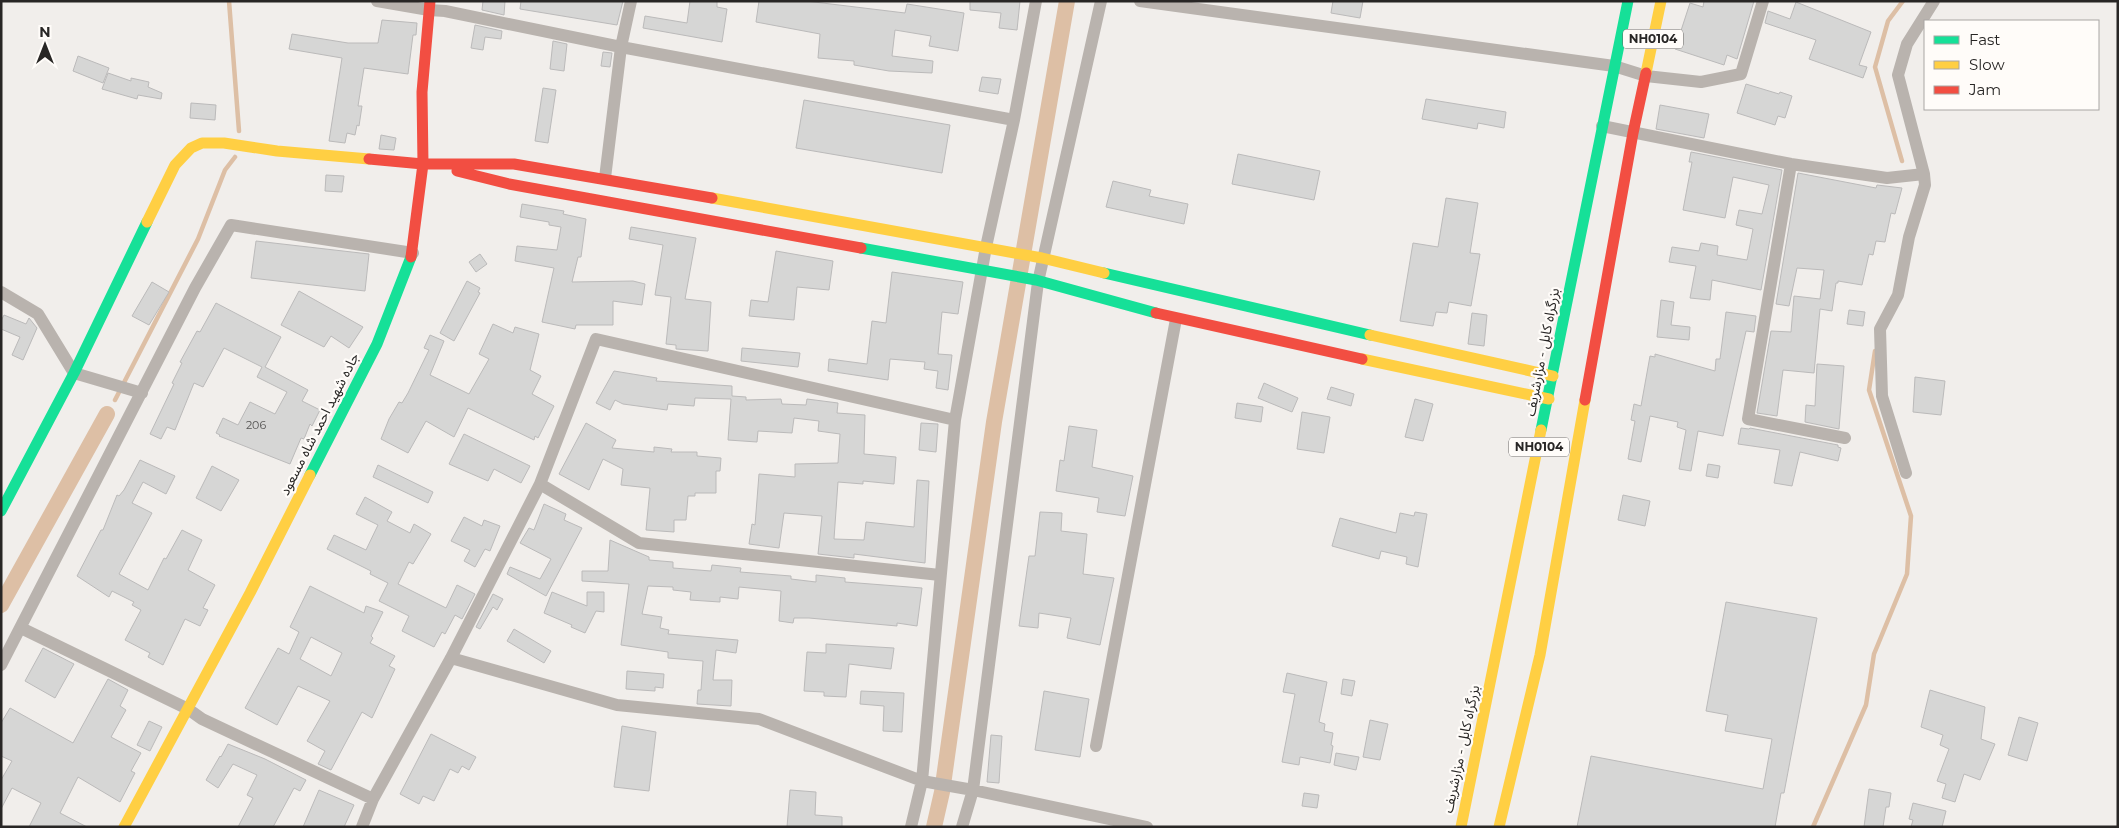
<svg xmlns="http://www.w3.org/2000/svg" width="2119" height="828" font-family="Montserrat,'Noto Sans Arabic',sans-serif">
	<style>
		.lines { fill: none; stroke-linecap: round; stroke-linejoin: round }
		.stream { stroke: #ddbfa5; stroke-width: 4.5 }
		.canal { stroke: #ddbfa5; stroke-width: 16 }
		.building { fill: #d6d6d5; stroke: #bbbaba; fill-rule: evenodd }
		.street { stroke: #b9b3ae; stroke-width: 12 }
		.fast { stroke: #16e098; stroke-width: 11 }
		.slow { stroke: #ffcf43; stroke-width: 11 }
		.jam { stroke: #f24e42; stroke-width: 11 }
		.labels { text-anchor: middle; stroke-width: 4.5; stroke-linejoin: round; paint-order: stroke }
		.number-label { font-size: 11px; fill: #545352 }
		.shield { fill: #fffcf9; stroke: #686665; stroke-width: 1 }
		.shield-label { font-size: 12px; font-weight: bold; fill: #282625 }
		.street-label { font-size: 14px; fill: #282625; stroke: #fffcf9 }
	</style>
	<rect width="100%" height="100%" fill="#f1eeeb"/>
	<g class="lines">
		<!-- stream -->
		<path class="stream" d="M229,1l10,130
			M1902,161l-27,-94 13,-46 15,-20
			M115,400l83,-161 27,-69 10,-13
			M1813,827l53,-122 8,-51 33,-80 4,-58 -42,-126 6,-39"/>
		<!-- canal -->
		<path class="canal" d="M1,605l106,-191
			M934,827l8,-35 52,-370 73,-421"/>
	</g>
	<!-- building -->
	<path class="building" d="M483,1h22l-1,14 -22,-5z
		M521,1h102l-6,24 -97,-16z
		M690,1h27v6l10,2 -5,33 -79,-14 2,-12 42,7z
		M759,1h47l99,12 2,-9 57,9 -6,38 -29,-5 2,-10 -36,-6 -3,26 41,5 -1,12 -43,-2 -35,-6v-4l-36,-3 2,-24 -64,-12z
		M970,1h50l-3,29 -18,-2 2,-15 -31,-3z
		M1333,1h30l-3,17 -29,-5z
		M1704,1h50l-17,58 -10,-4 -3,10 -49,-16 15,-46 13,4z
		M1796,2l75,30 -12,33 8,2 -4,11 -54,-19 7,-19 -51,-17 3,-12 22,8z
		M382,20l35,3 -1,12h-3l-5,39 -44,-6 -6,38h4l-3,20 -2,-1 -2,10 -8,-2 -2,10 -16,-2 13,-83 -53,-9 3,-15 56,9h30z
		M475,25l27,6 -1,8 -16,-2 -2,13 -12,-2z
		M553,41l14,3 -3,27 -14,-2z
		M603,52l9,1 -2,14 -9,-1z
		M78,56l31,12 -6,15 -30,-12z
		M108,73l23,8v-3l18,4 -1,5 14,6 -1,6 -23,-4 -1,4 -35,-10z
		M982,77l19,2 -3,15 -19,-3z
		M1746,84l33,10 1,-2 12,4 -7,22 -7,-2 -3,9 -38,-12z
		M543,88l13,2 -8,53 -13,-2z
		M1426,99l80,13 -2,16 -26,-5 -1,6 -55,-10z
		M804,100l146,25 -8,48 -146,-25z
		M191,103l25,2 -1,15 -25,-2z
		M1660,105l49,9 -5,24 -48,-9z
		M381,135l15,3 -2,12 -15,-1z
		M1691,152l91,18 -21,120 -49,-10 -2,20 -20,-2 6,-32 -27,-4 3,-15 27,4 2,-8 17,3 -1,9 30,5 6,-31 -17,-4 3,-15 23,4 7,-29 -36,-8 -8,41 -42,-8 9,-48h-3z
		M1238,154l82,17 -6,29 -82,-16z
		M1798,173l78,15 1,-3 25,3 -7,26 -4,-1 -6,29 -9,-1 -3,14 -4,-1 -7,31 -24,-4v2h-2l-4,28 -12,-2 -6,64 -31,-3 -6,46 -20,-3 14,-82 20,1 3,-36 26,3 4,-29 -27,-2 -8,38 -13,-2z
		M326,175l18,1 -2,16 -17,-1z
		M1113,181l38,9 -2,6 39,8 -4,20 -78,-17z
		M1446,198l32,5 -8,50 10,1 -9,52 -22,-4 -2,11 -11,-1 -3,14 -33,-5 13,-78 25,4z
		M522,204l42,7 -1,3 23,5 -5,38h-3l-6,25 61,-1 12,3 -3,21 -29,-4v24h-37l-1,4 -33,-7 12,-54 -39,-7 2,-15 40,4 4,-23 -12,-2v-3l-29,-5z
		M631,227l65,11 -11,61 26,3 -3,49 -32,-2v-4l-10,-1 5,-47 -16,-2 8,-50 -34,-6z
		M256,241l113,13 -4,37 -114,-13z
		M776,251l57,10 -4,29 -32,-3 -3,33 -45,-4 2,-16 17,2z
		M480,254l7,10 -11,8 -7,-10z
		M892,272l71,10 -5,32 -16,-2 -4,42 14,1 -4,35 -12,-2 2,-17 -14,-2 1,-7 -35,-3 -2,21 -60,-9 1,-12 38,5 5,-43 14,2z
		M467,281l13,7 -2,4 2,1 -26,48 -14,-8z
		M152,282l17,10 -20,33 -17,-9z
		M299,291l64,36 -14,21 -18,-12 -7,11 -43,-22z
		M1661,300l13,2 -3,23 19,2 -1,13 -32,-3z
		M216,303l65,34 -16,30 43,23 -6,11 18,9 -8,16 -2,-2 -6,15 -3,-1 -11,26 -71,-28 1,-1 -4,-2 7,-15 15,7 12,-23 25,12 12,-22 -30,-15 5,-10 -38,-19 -21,39 -9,-4 -19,47 -8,-3 -6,12 -11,-5 24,-50 -2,-1 10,-20 -2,-1 17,-31 3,1z
		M1849,310l16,2 -2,14 -16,-2z
		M1726,312l30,4 -2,16 -8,-1 -23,105 -25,-5 -7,40 -12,-2 7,-39 -9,-3 1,-5 -28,-6 -9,46 -13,-3 7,-38 -4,-1 3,-16 7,2 9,-50 5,1v-3l60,17 1,-12h4z
		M1472,313l15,2 -3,31 -16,-2z
		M4,315l22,9 3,-6 8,10 -14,32 -11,-5 8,-18 -19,-8v-8z
		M493,324l20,9 2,-6 24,7 -9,36 11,6 -9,18 22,12 -16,32 -3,-2 -1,4 -66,-32 -14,29 -28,-16 -18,32 -27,-14 8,-20 10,-17 3,1 6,-10 21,-43 -5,-2 6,-13 14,6 -14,34 39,19 20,-35 -10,-5z
		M742,348l58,5 -2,14 -57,-6z
		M1817,364l27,2 -5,63 -34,-7 1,-17 9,1z
		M614,371l43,7 -1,3 76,5v10l14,1v3l35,-1 1,5 24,1 1,-6 31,4 -1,10 28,2 -1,39 32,3 -2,27 -31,-3v3l-25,-2 -4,57 30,1 2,-18 48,5 3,-47 12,1 -4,82 -71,-9v4l-36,-4 4,-38 -38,-3 -5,35 -30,-4 3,-20 3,1 4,-51 36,3v-13l43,-1 2,-29 -22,-3 1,-10 -25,-3 -2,15 -34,-2 -1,11 -29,-2 3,-41 -36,-1 -1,8 -26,-2 -1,6 -44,-6 -8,-4 -5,10 -14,-7z
		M1915,377l30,4 -4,34 -28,-3z
		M1264,383l34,15 -6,14 -34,-14z
		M1331,387l23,7 -3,12 -24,-7z
		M1415,399l18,5 -10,37 -18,-4z
		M1237,403l26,4 -2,15 -26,-4z
		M1302,412l28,5 -6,36 -27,-4z
		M586,423l30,17 -4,8 42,4v-5l18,2 -1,3h26v4l24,2 -1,13h-4v22h-21v3h-7l-2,24h-12v12l-28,-2 4,-42 -29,-3 2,-16 -20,-10 -14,31 -30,-16z
		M921,423l17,1 -2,28 -17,-2z
		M1069,426l28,4 -5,37 41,9 -8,40 -28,-4 2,-14 -43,-7 4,-31 4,1z
		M1741,428l8,1 1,-1 88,17v2l3,1 -3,13 -38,-9 -8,34 -18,-3 6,-33 -42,-6z
		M464,434l66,32 -9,17 -27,-14 -6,12 -39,-17z
		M140,460l35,16 -9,18 -23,-12 -11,21 20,10 -33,61 29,16 16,-32 2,1 16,-29 20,10 -14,30 27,15 -12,23 5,2 -8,16 -15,-7 -22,46 -15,-8 2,-4 -25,-13 16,-30 -9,-5 2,-3 -22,-11 -3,6 -32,-21 24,-46h2l14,-35 2,1 5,-6z
		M1708,464l12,2 -2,12 -12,-2z
		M378,465l55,27 -5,11 -55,-26z
		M212,466l27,14 -18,31 -25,-13z
		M1623,495l27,6 -5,25 -27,-6z
		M365,497l27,15 -5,9 23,12 4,-9 17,10 -18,30 -4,-2 -11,22 48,24 11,-23 18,9 -13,25 -7,-4 -10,19 -3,-2 -8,15 -32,-16 7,-15 -30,-15 9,-18 -18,-9 1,-3 -44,-22 7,-14 32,15 12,-25 -22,-11z
		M544,504l22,10 -2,6 18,8 -36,68 -39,-22 3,-7 30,12 11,-20 -31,-16 9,-15 5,2z
		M1040,512l22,1 -1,18 26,3 -4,40 31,4 -14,67 -33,-7 4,-20 -32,-5 -1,15 -19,-2 10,-70h6z
		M1415,512l12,2 -9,53 -12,-3 1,-7 -26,-6 -2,8 -47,-13 8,-28 56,15 4,-20 14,3z
		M464,517l18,9 2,-6 16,6 -10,25 -5,-2 -10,18 -11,-6 6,-11 -19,-9z
		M610,540l39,17v3l24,2v6l38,3 1,-6 29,3 -1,4 51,4v3l25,3v-7l29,3v4l77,6 -5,38 -20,-3v3l-88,-8h-15l-1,5 -14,-2 2,-30 -42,-4 -1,12 -18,-2v5l-30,-2 1,-8 -18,-2v-3l-25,-1 -6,28 20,3 -2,11 9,2 -1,4 70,6 -2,13 -20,-3 -3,30h19l-1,26 -34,-2 1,-14h3l2,-29 -35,-3v-6l-47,-7 8,-61 -47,-3v-10h26z
		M310,586l54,27 2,-7 17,6 -12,24 2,2 -3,5 25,13 -6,10 6,3 -23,49 -10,-6 -31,58 -13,-6 7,-13 -18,-10 23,-40 -32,-15 -21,39 -32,-17 33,-60 11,6 10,-22 -9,-5zM311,637l31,16 -11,23 -31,-17z
		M552,592l35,14v-14h17v20l-8,-1 -11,22 -14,-6 1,-2 -28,-12z
		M493,594l10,5 -6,11 -4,-3 -13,22 -4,-2z
		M1726,602l91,16 -33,175h-3l-6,34h-198l14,-71 172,33 9,-50 -47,-8 3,-16 -22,-4z
		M514,629l37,22 -7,12 -37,-22z
		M826,644l68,4 -3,21 -42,-5 -3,33 -22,-1v-4l-20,-1 3,-39 19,1z
		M43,648l31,16 -19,34 -30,-17z
		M627,671l37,3 -1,14 -8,-1v4l-29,-2z
		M1287,673l40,9 -8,40 6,2 -1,7 9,2 -2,12 2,1 -3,17 -30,-6 -1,8 -17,-3 13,-68 -12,-2z
		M108,679l20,11 -8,16 6,4 -15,27 30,16 -10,18 4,2 -15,29 -42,-25 -18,36 27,14h-58l12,-24 -29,-15 -11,21v-29l11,-19 -11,-5v-33l9,-15 63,35z
		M1343,679l12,2 -3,15 -11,-2z
		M1930,690l55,17 -4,32 14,5 -15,36 -16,-6 -9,28 -13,-4 4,-14 -9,-3 12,-32 -9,-4 3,-10 -22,-8z
		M861,691l43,2 -2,39 -19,-1 1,-25 -24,-2z
		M1044,691l45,8 -9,58 -45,-7z
		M2019,717l19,6 -11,38 -19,-6z
		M1370,720l18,4 -8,36 -17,-3z
		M149,721l13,6 -12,24 -13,-6z
		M622,726l34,6 -7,59 -35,-4z
		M431,734l45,23 -7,13 -7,-4 -4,7 -8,-4 -16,32 -11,-5 -4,8 -19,-10z
		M991,735l11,1 -3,47 -12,-1z
		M228,744l37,15 41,21 -6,11 -6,-3 -21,39h-35l15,-29 -6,-3 10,-20 -24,-11 -15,24 -12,-8 14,-24 1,1z
		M1336,753l23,4 -3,13 -22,-5z
		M1869,789l22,4 -2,14h-3l-3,20h-19z
		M319,790l35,15 -10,22h-41z
		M790,790l26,2 -1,23 27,2v10h-55z
		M1304,793l15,2 -2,13 -15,-2z
		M1913,803l33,8 -4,16h-31l2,-7 -4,-1z"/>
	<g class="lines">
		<!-- street -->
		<path class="street" d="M377,1l52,9 16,1 176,36 393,73
			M1140,1l474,65 32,10 55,6 40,-8 22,-73
			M1602,126l189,38 96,14 37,-4
			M1791,164l-43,255 97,19
			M605,178l16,-131 10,-46
			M1,292l37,22 36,59 68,20
			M1906,473l-24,-77 -2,-67 18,-34 11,-58 16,-52 -1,-11 -26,-99 9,-31 27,-43
			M540,484l99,59 301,32
			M21,628l167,81 14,10 171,80
			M451,658l166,47 142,14 163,62 51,9 174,37
			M1,665l194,-377 36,-63 182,28
			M1096,746l80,-427
			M362,827l11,-28 78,-141 89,-174 56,-145 359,81
			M911,827l11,-46 33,-361 31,-173 28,-127 22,-119
			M962,827l11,-37 65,-508 63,-281"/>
		<!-- fast -->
		<path class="fast" d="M861,248l175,32 120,33
			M1104,273l266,62
			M1541,430l87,-429
			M310,475l67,-131 34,-87
			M1,511l73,-138 73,-151"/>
		<!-- slow -->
		<path class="slow" d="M1646,73l15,-72
			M712,198l330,60 62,15
			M147,222l28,-57 16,-17 11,-5h22l53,8 92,8
			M1370,335l183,41
			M1362,359l187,40
			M124,827l126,-234 60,-118
			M1461,827l80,-397
			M1499,827l41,-172 45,-255"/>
		<!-- jam -->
		<path class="jam" d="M369,159l54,5h91l198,34
			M457,171l52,13 352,64
			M411,257l12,-93 -1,-72 8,-91
			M1156,313l206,46
			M1585,400l48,-267 13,-60"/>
	</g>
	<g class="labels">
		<!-- number labels -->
		<g class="number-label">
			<text x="256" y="429">206</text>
		</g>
		<!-- shield labels -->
		<g class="shield">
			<rect x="1623" y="29.5" width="60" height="19" rx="4"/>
			<rect x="1509" y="437.5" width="60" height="19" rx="4"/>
		</g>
		<g class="shield-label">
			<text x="1653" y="43">NH0104</text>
			<text x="1539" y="451">NH0104</text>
		</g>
		<!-- street labels -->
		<g class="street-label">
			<text transform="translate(1542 352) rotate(-79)" y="5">بزرگراه کابل - مزارشریف</text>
			<text transform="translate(319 424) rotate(-63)" y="5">جاده شهيد احمد شاه مسعود</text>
			<text transform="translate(1461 749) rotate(-78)" y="5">بزرگراه کابل - مزارشریف</text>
		</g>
	</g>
	<!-- border -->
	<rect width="2119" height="828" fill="none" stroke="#282625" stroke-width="5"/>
	<!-- legend -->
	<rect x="1924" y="20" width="175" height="90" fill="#fffcf9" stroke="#a9a6a4"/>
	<rect x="1934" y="36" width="25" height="8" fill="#16e098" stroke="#a9a6a4"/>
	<text x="1969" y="45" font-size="15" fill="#282625">Fast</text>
	<rect x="1934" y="61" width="25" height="8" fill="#ffcf43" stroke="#a9a6a4"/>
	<text x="1969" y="70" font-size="15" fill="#282625">Slow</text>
	<rect x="1934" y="86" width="25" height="8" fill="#f24e42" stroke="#a9a6a4"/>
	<text x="1969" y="95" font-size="15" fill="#282625">Jam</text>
	<!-- north arrow -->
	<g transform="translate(45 45)" stroke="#fffcf9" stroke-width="4" paint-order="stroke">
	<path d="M0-4L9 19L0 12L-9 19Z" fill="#282625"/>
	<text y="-8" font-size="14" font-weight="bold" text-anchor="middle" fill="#282625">N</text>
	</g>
</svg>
